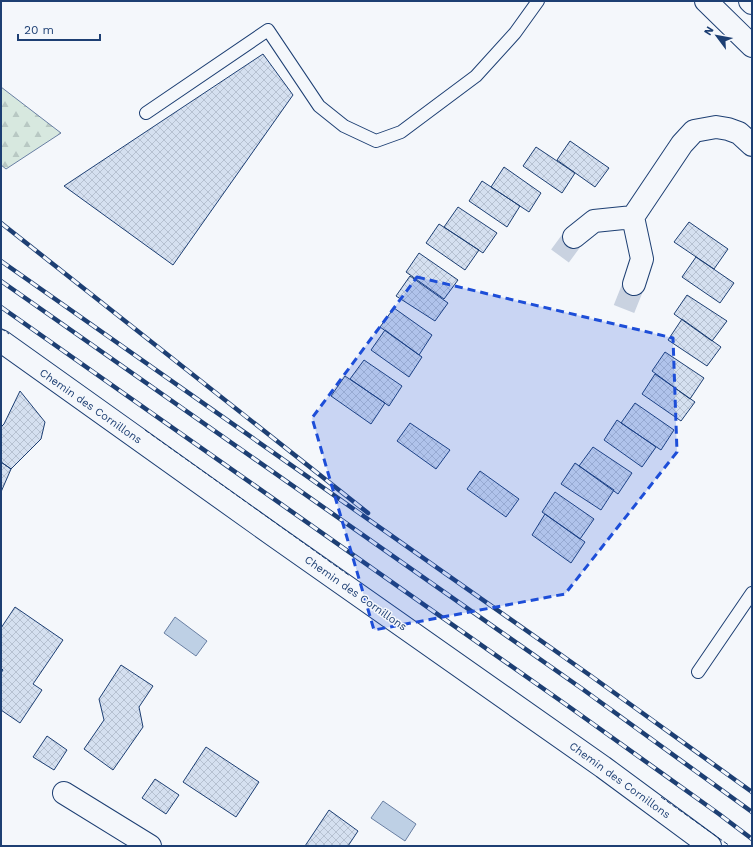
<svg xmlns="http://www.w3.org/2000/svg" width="753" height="847" font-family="'Work Sans',sans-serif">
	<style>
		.forest { fill: url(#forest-firs); stroke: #687fa3 }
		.water { fill: #bed0e5; stroke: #687fa3 }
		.building { fill: url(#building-cross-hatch); stroke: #1d3f73 }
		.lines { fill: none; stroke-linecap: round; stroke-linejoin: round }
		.street-tunnel { stroke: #c9d2e0; stroke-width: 22; stroke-dasharray: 22 11; stroke-linecap: butt }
		.lane-casing { stroke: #1d3f73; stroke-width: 14 }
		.street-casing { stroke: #1d3f73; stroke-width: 24 }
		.primary-casing { stroke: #1d3f73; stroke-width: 24 }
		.lane { stroke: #f4f7fb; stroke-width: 12 }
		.street { stroke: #f4f7fb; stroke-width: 22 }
		.primary { stroke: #f4f7fb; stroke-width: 22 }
		.rail-casing { stroke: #1d3f73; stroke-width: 4.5 }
		.rail { stroke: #f4f7fb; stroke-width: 3; stroke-dasharray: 9; stroke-linecap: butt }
		.fence { stroke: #1d3f73; stroke-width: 1; stroke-dasharray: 5 2; stroke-linecap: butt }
		.marked { fill: #1d4ed8; fill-opacity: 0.2; stroke: #1d4ed8; stroke-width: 3; stroke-dasharray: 8 5; stroke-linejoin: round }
		.labels { text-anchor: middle; stroke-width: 3; stroke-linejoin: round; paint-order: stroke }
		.street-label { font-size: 11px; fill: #1d3f73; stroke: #f4f7fb }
	</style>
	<defs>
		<pattern id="forest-firs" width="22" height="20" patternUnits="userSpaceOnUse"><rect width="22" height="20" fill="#d7e8df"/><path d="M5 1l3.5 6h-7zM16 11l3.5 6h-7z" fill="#b8c8c3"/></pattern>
		<pattern id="building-cross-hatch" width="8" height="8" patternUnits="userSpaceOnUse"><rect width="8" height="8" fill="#d5e0f0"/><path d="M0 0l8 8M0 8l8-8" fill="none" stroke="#b6c1d1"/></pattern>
	</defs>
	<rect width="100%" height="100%" fill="#f4f7fb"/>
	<!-- forest -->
	<path class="forest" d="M1,87l60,46 -55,36 -5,-4z"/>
	<!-- water -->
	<path class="water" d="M175,617l32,24 -11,15 -32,-23z
		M383,801l33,23 -11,17 -34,-23z"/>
	<!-- building -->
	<path class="building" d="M263,54l30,41 -120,170 -109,-79z
		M570,141l39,27 -14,19 -38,-27z
		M536,147l39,26 -13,20 -39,-27z
		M504,167l37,26 -12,19 -38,-25z
		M482,181l38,25 -13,21 -38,-26z
		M458,207l39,26 -14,20 -39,-26z
		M689,222l39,27 -14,20 -40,-27z
		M439,224l40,26 -14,20 -39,-27z
		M419,253l39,27 -14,19 -38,-27z
		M696,257l38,26 -14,20 -38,-26z
		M410,276l38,27 -13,18 -39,-25z
		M687,295l40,26 -15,20 -38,-27z
		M394,308l38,27 -13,20 -39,-28z
		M682,319l39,28 -14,19 -39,-26z
		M385,330l37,27 -13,20 -38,-27z
		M665,352l39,26 -14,21 -38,-28z
		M364,360l38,26 -13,20 -39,-27z
		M655,374l40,28 -14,19 -39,-27z
		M345,376l40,27 -14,21 -40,-28z
		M20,391l25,31 -4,17 -30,30 -10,-7v-35l3,-3z
		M635,403l39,27 -13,20 -40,-27z
		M617,420l39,27 -14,20 -38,-27z
		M410,423l40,27 -14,19 -39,-28z
		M593,447l39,26 -14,21 -39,-28z
		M1,462l10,7 -10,23z
		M575,463l39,27 -13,20 -40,-26z
		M480,471l39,28 -13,18 -39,-28z
		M555,492l39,27 -14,20 -38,-27z
		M545,514l40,28 -14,21 -39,-28z
		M15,607l48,33 -30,44 9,6 -22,33 -19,-13v-37l2,-3 -2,-2v-40z
		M121,665l32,21 -14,21 4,20 -30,43 -29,-21 20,-29 -5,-21z
		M47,736l20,14 -13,20 -21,-13z
		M206,747l53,35 -23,35 -53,-35z
		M155,779l24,16 -13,19 -24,-16z
		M329,810l29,21 -10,15h-43z"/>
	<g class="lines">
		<!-- street-tunnel -->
		<path class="street-tunnel" d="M560,256l14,-19
			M624,309l10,-25"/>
		<!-- lane casing -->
		<g class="lane-casing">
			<path id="lane" d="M146,113l122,-83 51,76 25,20 32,15 25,-9 75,-56 39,-43 23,-32
				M698,672l54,-79"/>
		</g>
		<!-- street casing -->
		<g class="street-casing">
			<path id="street" d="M574,237l20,-16 39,-4
				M634,284l8,-25 -9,-42 49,-73 12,-13 22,-4 12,2 11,4 13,12
				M1,341l272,194 330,232 107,79
				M64,793l86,53"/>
		</g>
		<!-- primary casing -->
		<g class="primary-casing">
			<path id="primary" d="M706,1l46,45
				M750,1l2,2"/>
		</g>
		<!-- lane -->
		<use href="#lane" class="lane"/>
		<!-- street -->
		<use href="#street" class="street"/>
		<!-- primary -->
		<use href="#primary" class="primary"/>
		<!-- rail casing -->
		<g class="rail-casing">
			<path id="rail" d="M1,223l367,290
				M1,261l590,415 161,116
				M1,281l580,407 171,124
				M1,307l567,399 151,108 33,25"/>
		</g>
		<!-- rail -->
		<use href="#rail" class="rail"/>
		<!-- fence -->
		<path class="fence" d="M1,328l8,6
			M145,430l205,146
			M661,797l69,49"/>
	</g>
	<!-- marked area -->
	<path class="marked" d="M417,277l256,61 4,114 -112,142 -191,36 -62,-212z"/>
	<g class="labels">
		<!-- street labels -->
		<g class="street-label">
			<text transform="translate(91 406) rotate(35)" y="4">Chemin des Cornillons</text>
			<text transform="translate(356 593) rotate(35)" y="4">Chemin des Cornillons</text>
			<text transform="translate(620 780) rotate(36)" y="4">Chemin des Cornillons</text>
		</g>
	</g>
	<!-- border -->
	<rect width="753" height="847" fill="none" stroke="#1d3f73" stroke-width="4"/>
	<!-- north arrow -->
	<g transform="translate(717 36) rotate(302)" stroke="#f4f7fb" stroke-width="3" paint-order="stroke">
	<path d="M0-3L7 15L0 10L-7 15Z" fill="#1d3f73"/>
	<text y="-6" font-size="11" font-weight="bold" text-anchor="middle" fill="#1d3f73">N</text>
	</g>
	<!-- scale -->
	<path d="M18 34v6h82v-6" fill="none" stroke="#1d3f73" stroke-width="2"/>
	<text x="24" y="34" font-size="12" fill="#1d3f73" stroke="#f4f7fb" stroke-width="3" paint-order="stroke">20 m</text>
</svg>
